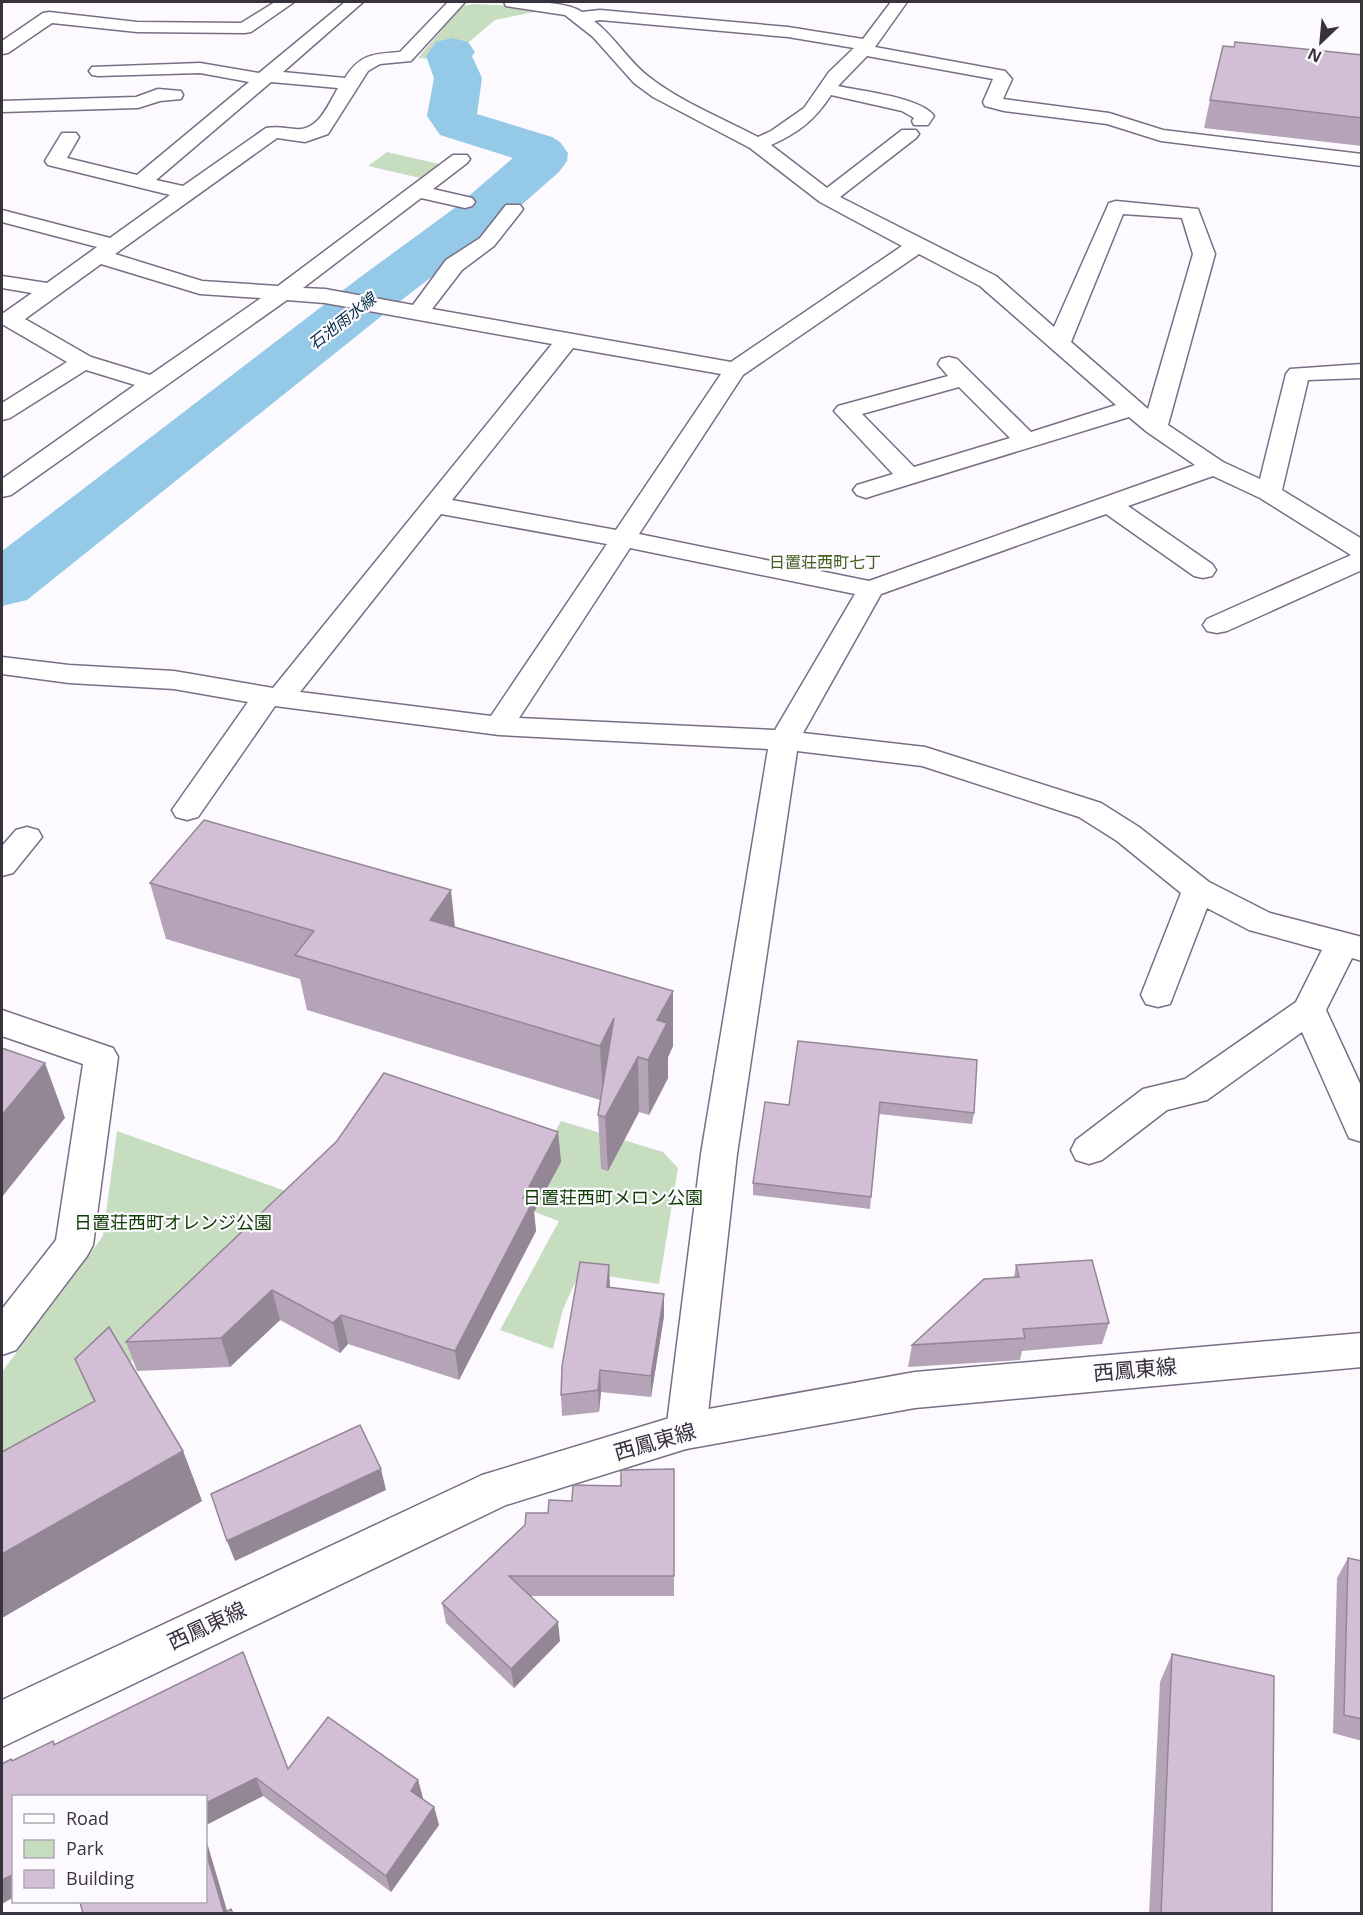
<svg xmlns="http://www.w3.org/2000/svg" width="1363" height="1915" font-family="'Open Sans','Noto Sans JP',sans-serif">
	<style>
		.green { fill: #c6ddc0 }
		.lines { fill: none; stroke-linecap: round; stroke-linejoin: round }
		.river { fill: #95c9e8; fill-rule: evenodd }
		.minor-casing { stroke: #796e84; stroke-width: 3 }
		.major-casing { stroke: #796e84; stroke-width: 3 }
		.minor { fill: #fff; fill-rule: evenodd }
		.major { fill: #fff; fill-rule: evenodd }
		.wall { fill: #b5a4b7 }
		.shaded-wall { fill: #938695 }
		.building { fill: #d2bfd5; stroke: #938695; stroke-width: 1.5 }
		.labels { text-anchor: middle; stroke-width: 4.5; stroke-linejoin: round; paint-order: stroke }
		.far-water-label { font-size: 16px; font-style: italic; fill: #012e43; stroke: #fcf9ff }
		.far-neighbourhood-label { font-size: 16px; fill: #426120; stroke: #fcf9ff }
		.park-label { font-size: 18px; fill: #0d3c00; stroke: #fcf9ff }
		.near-street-label { font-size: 21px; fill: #37323c; stroke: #fcf9ff }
	</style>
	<rect width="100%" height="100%" fill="#fcf9ff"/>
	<!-- green -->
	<path class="green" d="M474,4l39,2 26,5 -44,9 -38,32 -12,-1 -10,8 -17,-1 44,-52z
		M387,152l52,12 -19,14 -52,-12z
		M561,1121l102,31 15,16 -19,116 -79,-12 -17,37 -10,40 -53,-19 59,-109 -46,-17z
		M117,1131l177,63 -216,222 -76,54v-98l101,-136z"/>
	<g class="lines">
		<!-- river -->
		<path class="river" d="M452,38l16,4 7,10 -3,4 10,22 -5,36 75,23 8,5 8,11 -1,8 -8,11 -65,57 -95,73 -372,298 -25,6v-55l357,-273 97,-71 57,-49 -73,-23 -13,-19 7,-38 -8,-22 10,-14z"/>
		<!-- minor casing -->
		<g class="minor-casing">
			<path id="minor" d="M275,2h19l-43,30 -6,1 -108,-1 -85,-9 -44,30 -6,1v-13l41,-28 6,-1 88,10 104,1z
				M345,2h18l-80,70 62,6c15,-24 28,-24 55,-26l48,-50h17l-54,59 -31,3 -12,7 -40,63 -23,8 -28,-4 -162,116 87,27 76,5 175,-131h14l3,4 -3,4 -34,26 39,9 3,4 -3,4 -7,2 -44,-10 -118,90 22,1 88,16 33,-45 34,-22 26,-33h14l3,4 -3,4 -26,33 -32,24 -30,39 299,53 171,-116 -82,-44 -70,-54 -97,-51 -19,-14 -41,-46 -28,-22 -53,-8 -6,-1 -2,-4c22,0 60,-2 78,10l18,-2 188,17 75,12 28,-37h16l-32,45 130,24 7,8 -9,20 106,14 54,17 199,24v12l-201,-25 -54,-17 -103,-13 -19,-5 -2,-4 10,-23 -126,-23 -29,30c22,5 83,11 96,30l-6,9h-14l-2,-4 2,-3 -12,-7 -71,-16c-16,25 -33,38 -60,50l56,43 75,-58h14l3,4 -3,4 -76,59 156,79 58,51 55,-124 7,-2 82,8 17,45 -47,171 55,37 37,17 26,-105 4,-5 72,-5v14l-54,2 -26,110 80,49v31l-135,61 -10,2 -10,-2 -4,-6 4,-6 144,-64 -91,-57 -47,-22 -85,30 84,58 4,6 -4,6 -9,2 -9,-2 -88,-62 -225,80 -78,139 122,14 176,56 38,24 70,55 61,31 92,24v24l-10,-3 -26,52 36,78v54l-13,-4 -47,-106 -95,68 -40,10 -65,50 -13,4 -13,-4 -5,-10 5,-10 67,-51 42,-10 111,-77 26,-52 -73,-20 -42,-22 -37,96 -12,3 -12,-3 -5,-9 40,-102 -64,-52 -38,-24 -157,-51 -125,-15 -60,403 -31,277 -6,13 -14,5 -14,-5 -6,-13 35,-277 67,-405 -269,-14 -224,-29 -77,111 -11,3 -11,-3 -4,-7 76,-108 -74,-13 -105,-6 -67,-9v-17l67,8 105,6 99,17 279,-344 -227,-41 -38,-3 -276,195 -9,2v-18l133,-94 -49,-15 -76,48 -8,2v-17l65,-41 -65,-38v-10l30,-21 -30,-5v-12l45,7 50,-36 -95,-25v-12l108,28 60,-43 -122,-30 -3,-4 17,-28h14l3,4 -12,21 70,17 112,-93 -49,-9 -102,3 -6,-1 -3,-4 3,-4 108,-4 59,10zM600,20l188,17 66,11 -25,24 -25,36 -33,23 -13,6c-36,-19 -77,-35 -109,-60 -21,-16 -34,-40 -55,-56zM271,82l67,6c-10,17 -20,44 -43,41 -9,-1 -19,-3 -29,-1l-83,58 -27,-6zM1123,214l59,4 11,36 -45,155 -77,-67zM919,254l61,32 136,119 -85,27 -74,-73 -8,-2 -8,2 -3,5 10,12 -110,30 -4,5 59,63 -36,11 -4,5 4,5 9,3 9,-3 254,-78 18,15 48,33 -326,116 -230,-47 104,-159zM101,264l99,30 61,4 -111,77 -59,-18 -66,-38zM573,348l148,26 -105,156 -164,-30zM959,387l51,51 -96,29 -52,-53zM441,514l166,30 -116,172 -191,-24zM630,548l225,46 -80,136 -256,-12z
				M158,89l23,2 2,4 -2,4 -21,2 -22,7 -136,4v-11l134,-4z
				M27,827l11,3 4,7 -29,36 -11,3v-30l14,-16z
				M2,1010l111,38 5,9 -25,188 -6,11 -71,94 -14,5v-46l54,-69 27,-176 -81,-28z"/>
		</g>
		<!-- major casing -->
		<g class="major-casing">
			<path id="major" d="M1362,1333v34l-447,41 -229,41 -180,56 -504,242v-47l480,-225 204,-62 229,-41z"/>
		</g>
		<!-- minor -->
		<use href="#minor" class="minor"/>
		<!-- major -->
		<use href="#major" class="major"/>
	</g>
	<!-- wall -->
	<path class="wall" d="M1234,47l128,8v91l-158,-18 6,-28z
		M150,883l523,108v55l-5,11v21l-19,37 -10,-3 -31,59 -7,-2 -3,-54 2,-15 -293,-90 -7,-31 -134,-40z
		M798,1041l176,72 -2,11 -93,-10 -9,95 -117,-14v-12l36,-78z
		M558,1132l3,30 -27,50 2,19 -77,149 -111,-36 -8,9 -60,-33 -50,47 -93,4 -11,-29z
		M1016,1265l93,58 -7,21 -80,7 -2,9 -112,7 4,-22 102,-68z
		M610,1288l54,6v22l-13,81 -50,-5 -2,20 -37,4 -1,-21z
		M75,1359l108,92 19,50 -200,117v-166l92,-50z
		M674,1469v127h-144l30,45 -46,47 -68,-65 -4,-20 130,-102z
		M1348,1558l14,3v180l-29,-8 4,-155z
		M1172,1654l100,260h-123l11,-232z
		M53,1741l2,3 233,25 130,11 5,19 11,8 5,18 -48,67 -128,-96 -57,29v-28h-192l-12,107v-140l10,-3z"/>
	<!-- shaded-wall -->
	<path class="shaded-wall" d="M451,890l6,56 -27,-26z
		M673,991v55l-5,11v21l-19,37 -1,-55 9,-40z
		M614,1018l-11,82 -3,-54z
		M638,1057l1,55 -31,59 -3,-54z
		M45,1063l20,55 -63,79v-82z
		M558,1132l3,30 -27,50 2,19 -77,149 -4,-29 68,-153z
		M609,1265l1,22h-3z
		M272,1290l8,30 -50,47 -9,-29z
		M664,1294v22l-13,81v-21z
		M341,1315l7,29 -8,9 -7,-30z
		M600,1370l1,22 -2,20 -1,-22z
		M183,1451l19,50 -200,117v-64z
		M381,1469l5,21 -151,71 -8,-20z
		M558,1622l2,19 -46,47 -3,-19z
		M256,1778l7,18 -57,29v-22z
		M418,1780l5,18 -7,10 -5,-17z
		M434,1807l5,18 -48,67 -5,-16z
		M206,1839l22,75h-4l-18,-62z
		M14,1874v23l-12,7v-24z"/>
	<!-- building -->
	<path class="building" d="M1235,42l127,13v63l-152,-18 13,-54 11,1z
		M204,820l247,70 -21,30 243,71 -16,29 10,3 -19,37 -10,-3 -33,60 -7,-2 16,-97 -14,28 -305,-91 19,-24 -164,-48z
		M798,1041l179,19 -3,53 -94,-11 -9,95 -118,-14 12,-81 24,3z
		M2,1048l43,15 -43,52z
		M384,1073l174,59 -35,66 10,3 -78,150 -114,-36 -8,8 -61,-33 -51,48 -95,4 211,-201z
		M1092,1260l17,63 -86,6 2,9 -113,7 72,-66 35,-2 -3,-12z
		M580,1262l29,3 -2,22 57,7 -13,82 -51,-6 -2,20 -37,5 1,-29z
		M109,1327l74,124 -181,103v-102l93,-51 -20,-42z
		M360,1425l21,44 -154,72 -16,-47z
		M674,1469v107h-165l49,46 -47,47 -69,-66 83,-78 1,-12h22l1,-13 23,1 1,-16 48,1v-16z
		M1348,1558l14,3v158l-18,-4z
		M243,1652l45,117 40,-52 90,63 -7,11 23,16 -48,69 -130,-98 -50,25v-6h-192v77l-12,6v-116l9,-5 1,2 41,-20 1,4z
		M1172,1654l102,22 -2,238h-111z
		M206,1852l18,61 7,-4 2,5h-150l-3,-12h126z"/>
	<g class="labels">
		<!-- far-water labels -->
		<g class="far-water-label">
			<text transform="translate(342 321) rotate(-38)" y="6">石池雨水線</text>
		</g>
		<!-- far-neighbourhood labels -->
		<g class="far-neighbourhood-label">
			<text x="825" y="568">日置荘西町七丁</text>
		</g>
		<!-- park labels -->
		<g class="park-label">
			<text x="613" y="1204">日置荘西町メロン公園</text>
			<text x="173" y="1229">日置荘西町オレンジ公園</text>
		</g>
		<!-- near-street labels -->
		<g class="near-street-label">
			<text transform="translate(1135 1370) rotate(-5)" y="7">西鳳東線</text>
			<text transform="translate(655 1442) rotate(-16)" y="7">西鳳東線</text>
			<text transform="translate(207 1626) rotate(-25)" y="7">西鳳東線</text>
		</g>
	</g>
	<!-- border -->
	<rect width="1363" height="1915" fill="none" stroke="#37323c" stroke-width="6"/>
	<!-- legend -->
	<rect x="12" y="1795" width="195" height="108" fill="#fcf9ff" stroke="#ada9b1" stroke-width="1.5"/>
	<rect x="24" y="1814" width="30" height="9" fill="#ffffff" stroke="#ada9b1" stroke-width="1.5"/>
	<text x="66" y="1825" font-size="18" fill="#37323c">Road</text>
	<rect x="24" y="1840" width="30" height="18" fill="#c6ddc0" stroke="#ada9b1" stroke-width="1.5"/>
	<text x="66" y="1855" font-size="18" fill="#37323c">Park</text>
	<rect x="24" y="1870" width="30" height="18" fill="#d2bfd5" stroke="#ada9b1" stroke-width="1.5"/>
	<text x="66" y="1885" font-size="18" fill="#37323c">Building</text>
	<!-- north arrow -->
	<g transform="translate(1321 42) rotate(206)" stroke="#fcf9ff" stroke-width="4.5" paint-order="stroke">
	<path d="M0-4.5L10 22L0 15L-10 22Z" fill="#37323c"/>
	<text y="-9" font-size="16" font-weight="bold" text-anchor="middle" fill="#37323c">N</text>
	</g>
</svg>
